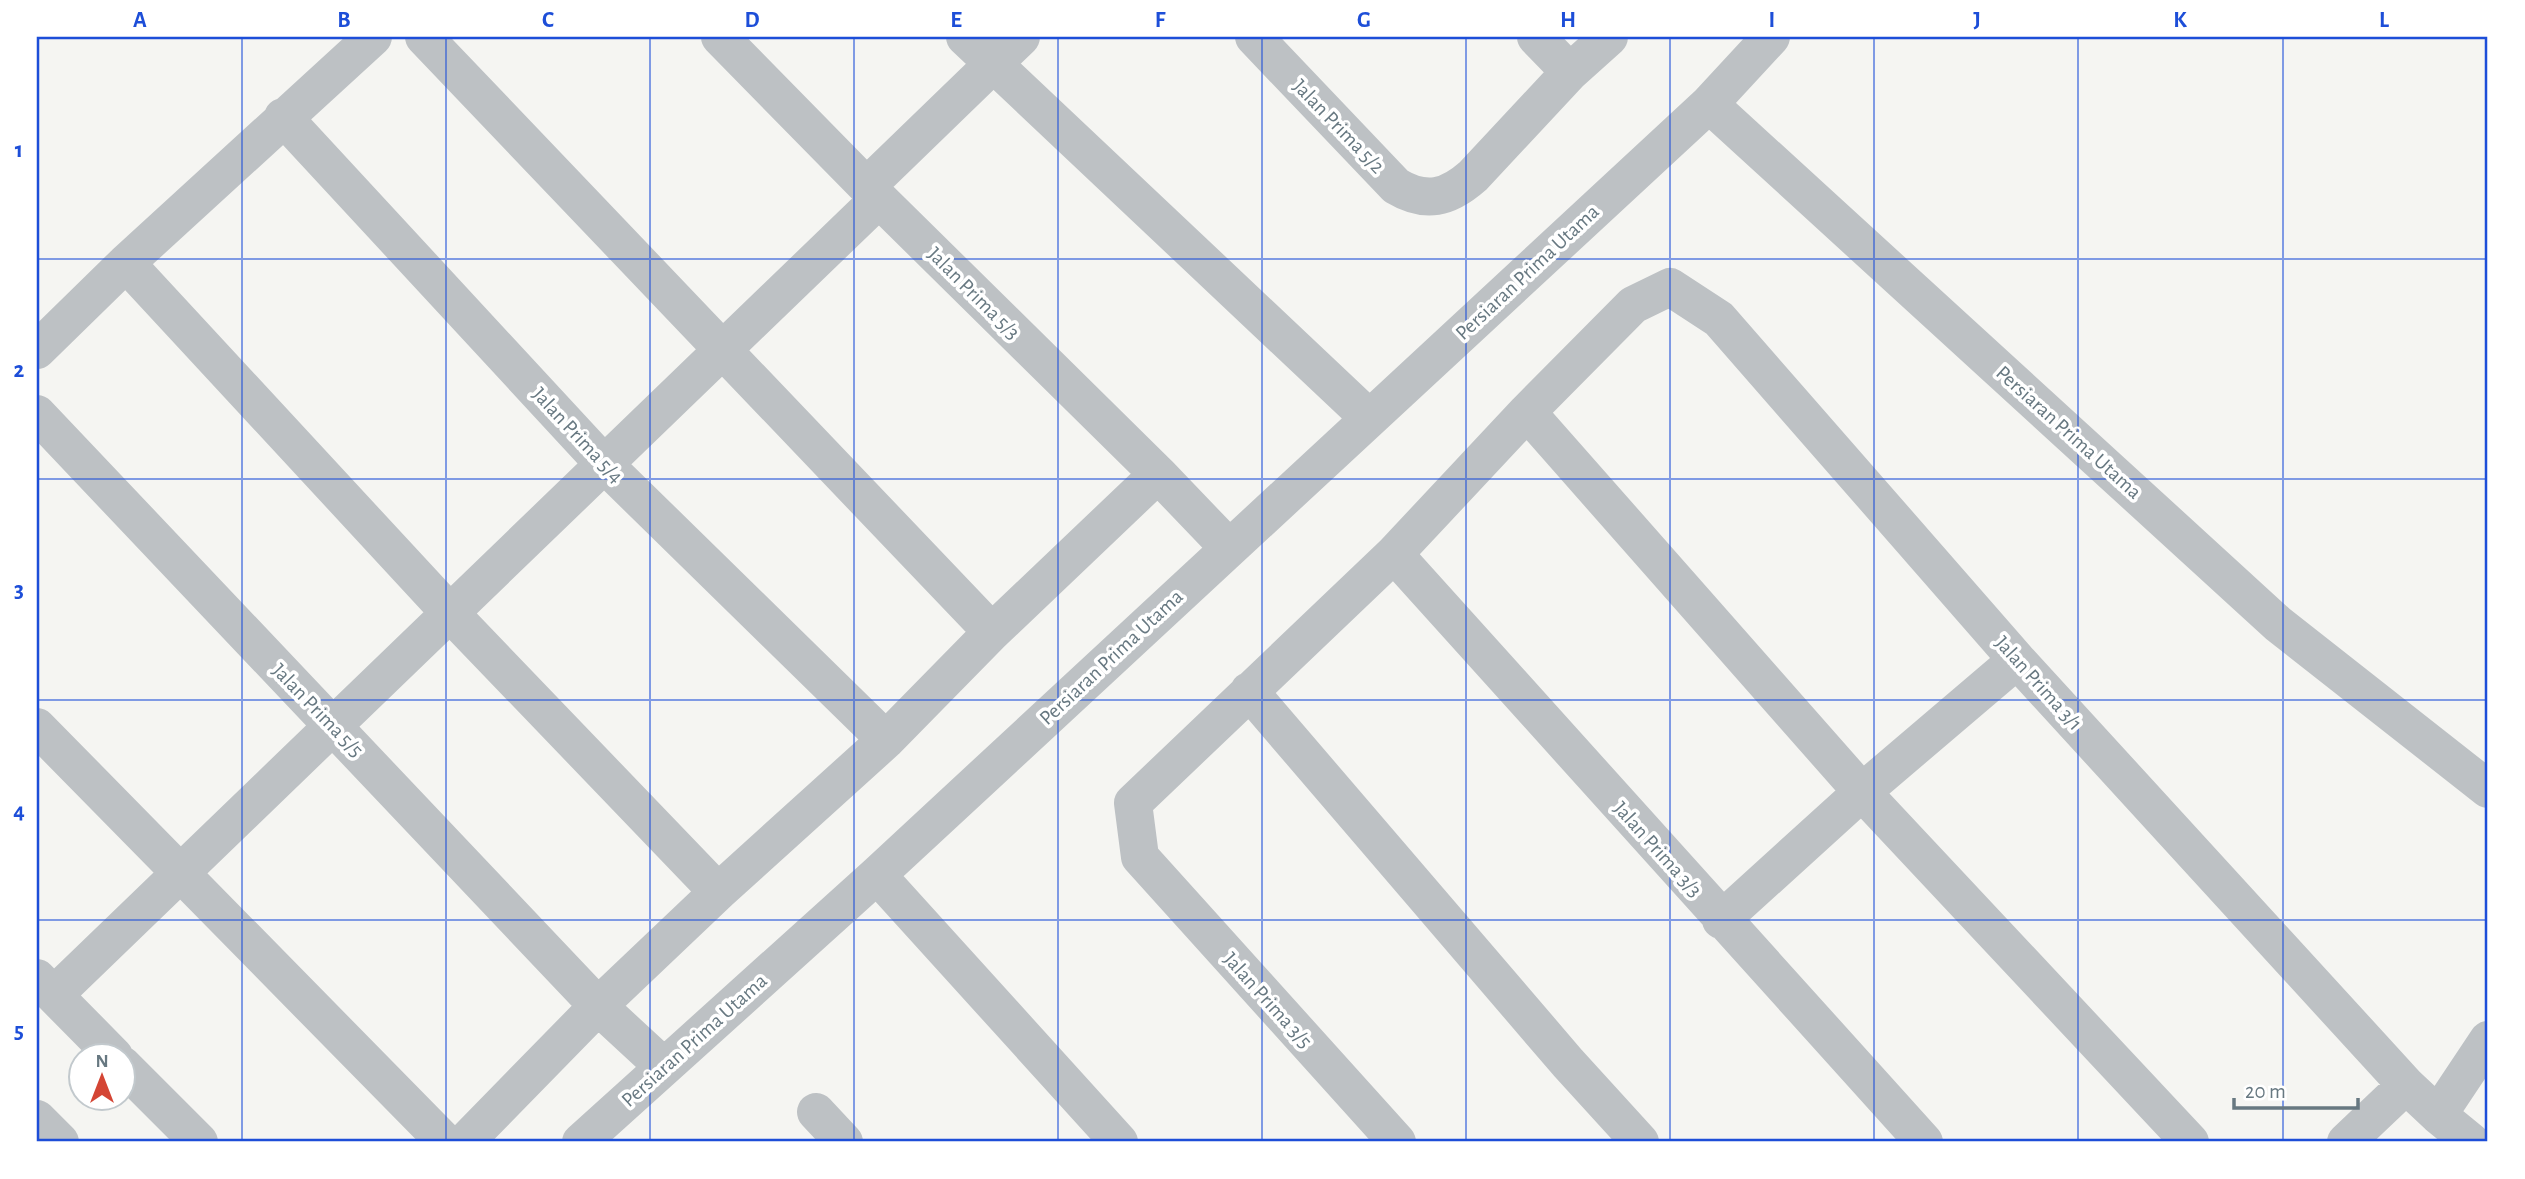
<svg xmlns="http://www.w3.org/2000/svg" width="2525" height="1179" font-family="'Alegreya Sans',sans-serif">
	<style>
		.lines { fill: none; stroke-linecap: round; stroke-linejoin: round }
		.minor { stroke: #bdc1c4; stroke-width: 38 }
		.grid { fill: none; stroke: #1d4ed8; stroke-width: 2; stroke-opacity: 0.55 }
		.labels { text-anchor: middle; stroke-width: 7; stroke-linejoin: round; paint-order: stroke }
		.street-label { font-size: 21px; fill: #677881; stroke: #fff }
		.neatline { fill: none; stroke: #1d4ed8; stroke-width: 2.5 }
		.grid-label { font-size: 23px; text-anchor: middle; font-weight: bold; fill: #1d4ed8 }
	</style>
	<rect width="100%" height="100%" fill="#f5f5f2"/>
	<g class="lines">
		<!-- minor -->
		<path class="minor" d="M424,37l568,595
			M720,37l159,162 279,275 71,74
			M965,37l404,381
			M1254,37l142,149c30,18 52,12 77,-10l97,-104 39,-35
			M1536,37l34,35
			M1709,104l62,-67
			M283,117l321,347 282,276
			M867,186l154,-149
			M126,263l324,350 268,279
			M37,350l89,-87 247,-226
			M1527,412l335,380 328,350
			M37,414l561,592 66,61
			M1394,554l530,588
			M1249,691l319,372 72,79
			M37,727l408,415
			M877,875l242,267
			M1721,920l141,-128 155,-132
			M37,978l77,78
			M54,995l825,-796
			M122,1065l77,77
			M816,1112l28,30
			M2438,1115l50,-75
			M37,1119l23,23
			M465,1142l133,-136 120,-114 168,-152 106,-108 166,-158
			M581,1142l296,-267 832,-771 569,520 210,165
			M1397,1142l-257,-285 -7,-54 261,-249 133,-142 106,-107 37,-18 49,32 298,341 389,425 32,30 33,27
			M2346,1142l60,-57"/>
	</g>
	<!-- grid -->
	<path class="grid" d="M242,37v1105M446,37v1105M650,37v1105M854,37v1105M1058,37v1105M1262,37v1105M1466,37v1105M1670,37v1105M1874,37v1105M2078,37v1105M2283,37v1105M37,259h2451M37,479h2451M37,700h2451M37,920h2451"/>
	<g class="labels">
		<!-- street labels -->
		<g class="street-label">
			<text transform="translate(1339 126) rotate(46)" y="7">Jalan Prima 5/2</text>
			<text transform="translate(1527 272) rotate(-43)" y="7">Persiaran Prima Utama</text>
			<text transform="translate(974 293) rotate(45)" y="7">Jalan Prima 5/3</text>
			<text transform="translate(2069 432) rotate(42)" y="7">Persiaran Prima Utama</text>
			<text transform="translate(578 435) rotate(47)" y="7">Jalan Prima 5/4</text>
			<text transform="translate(1111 657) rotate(-43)" y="7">Persiaran Prima Utama</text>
			<text transform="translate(2039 683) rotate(48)" y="7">Jalan Prima 3/1</text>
			<text transform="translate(318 710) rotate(46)" y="7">Jalan Prima 5/5</text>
			<text transform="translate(1658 849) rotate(48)" y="7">Jalan Prima 3/3</text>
			<text transform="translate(1268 1000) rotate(48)" y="7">Jalan Prima 3/5</text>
			<text transform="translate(694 1040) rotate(-42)" y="7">Persiaran Prima Utama</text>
		</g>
	</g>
	<!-- border -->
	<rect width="2525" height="1179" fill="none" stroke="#ffffff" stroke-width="77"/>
	<!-- north arrow -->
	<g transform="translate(102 1077)"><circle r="33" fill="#ffffff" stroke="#c2c9cd" stroke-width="2"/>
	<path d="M0-5L12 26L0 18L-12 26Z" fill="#d44534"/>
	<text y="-10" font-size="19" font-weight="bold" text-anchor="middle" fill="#677881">N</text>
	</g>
	<!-- scale -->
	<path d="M2234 1098v10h124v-10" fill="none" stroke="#677881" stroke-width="3.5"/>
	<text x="2245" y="1098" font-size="21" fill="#677881" stroke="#ffffff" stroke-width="5" paint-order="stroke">20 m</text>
	<rect x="38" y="38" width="2448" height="1102" class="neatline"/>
	<g class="grid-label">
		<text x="140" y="27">A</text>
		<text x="344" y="27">B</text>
		<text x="548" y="27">C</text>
		<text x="752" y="27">D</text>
		<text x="956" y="27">E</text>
		<text x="1160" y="27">F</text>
		<text x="1364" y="27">G</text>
		<text x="1568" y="27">H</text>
		<text x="1772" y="27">I</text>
		<text x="1977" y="27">J</text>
		<text x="2180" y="27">K</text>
		<text x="2384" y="27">L</text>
		<text x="19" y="157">1</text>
		<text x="19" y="377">2</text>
		<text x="19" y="597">3</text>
		<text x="19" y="818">4</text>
		<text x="19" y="1038">5</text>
	</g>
</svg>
